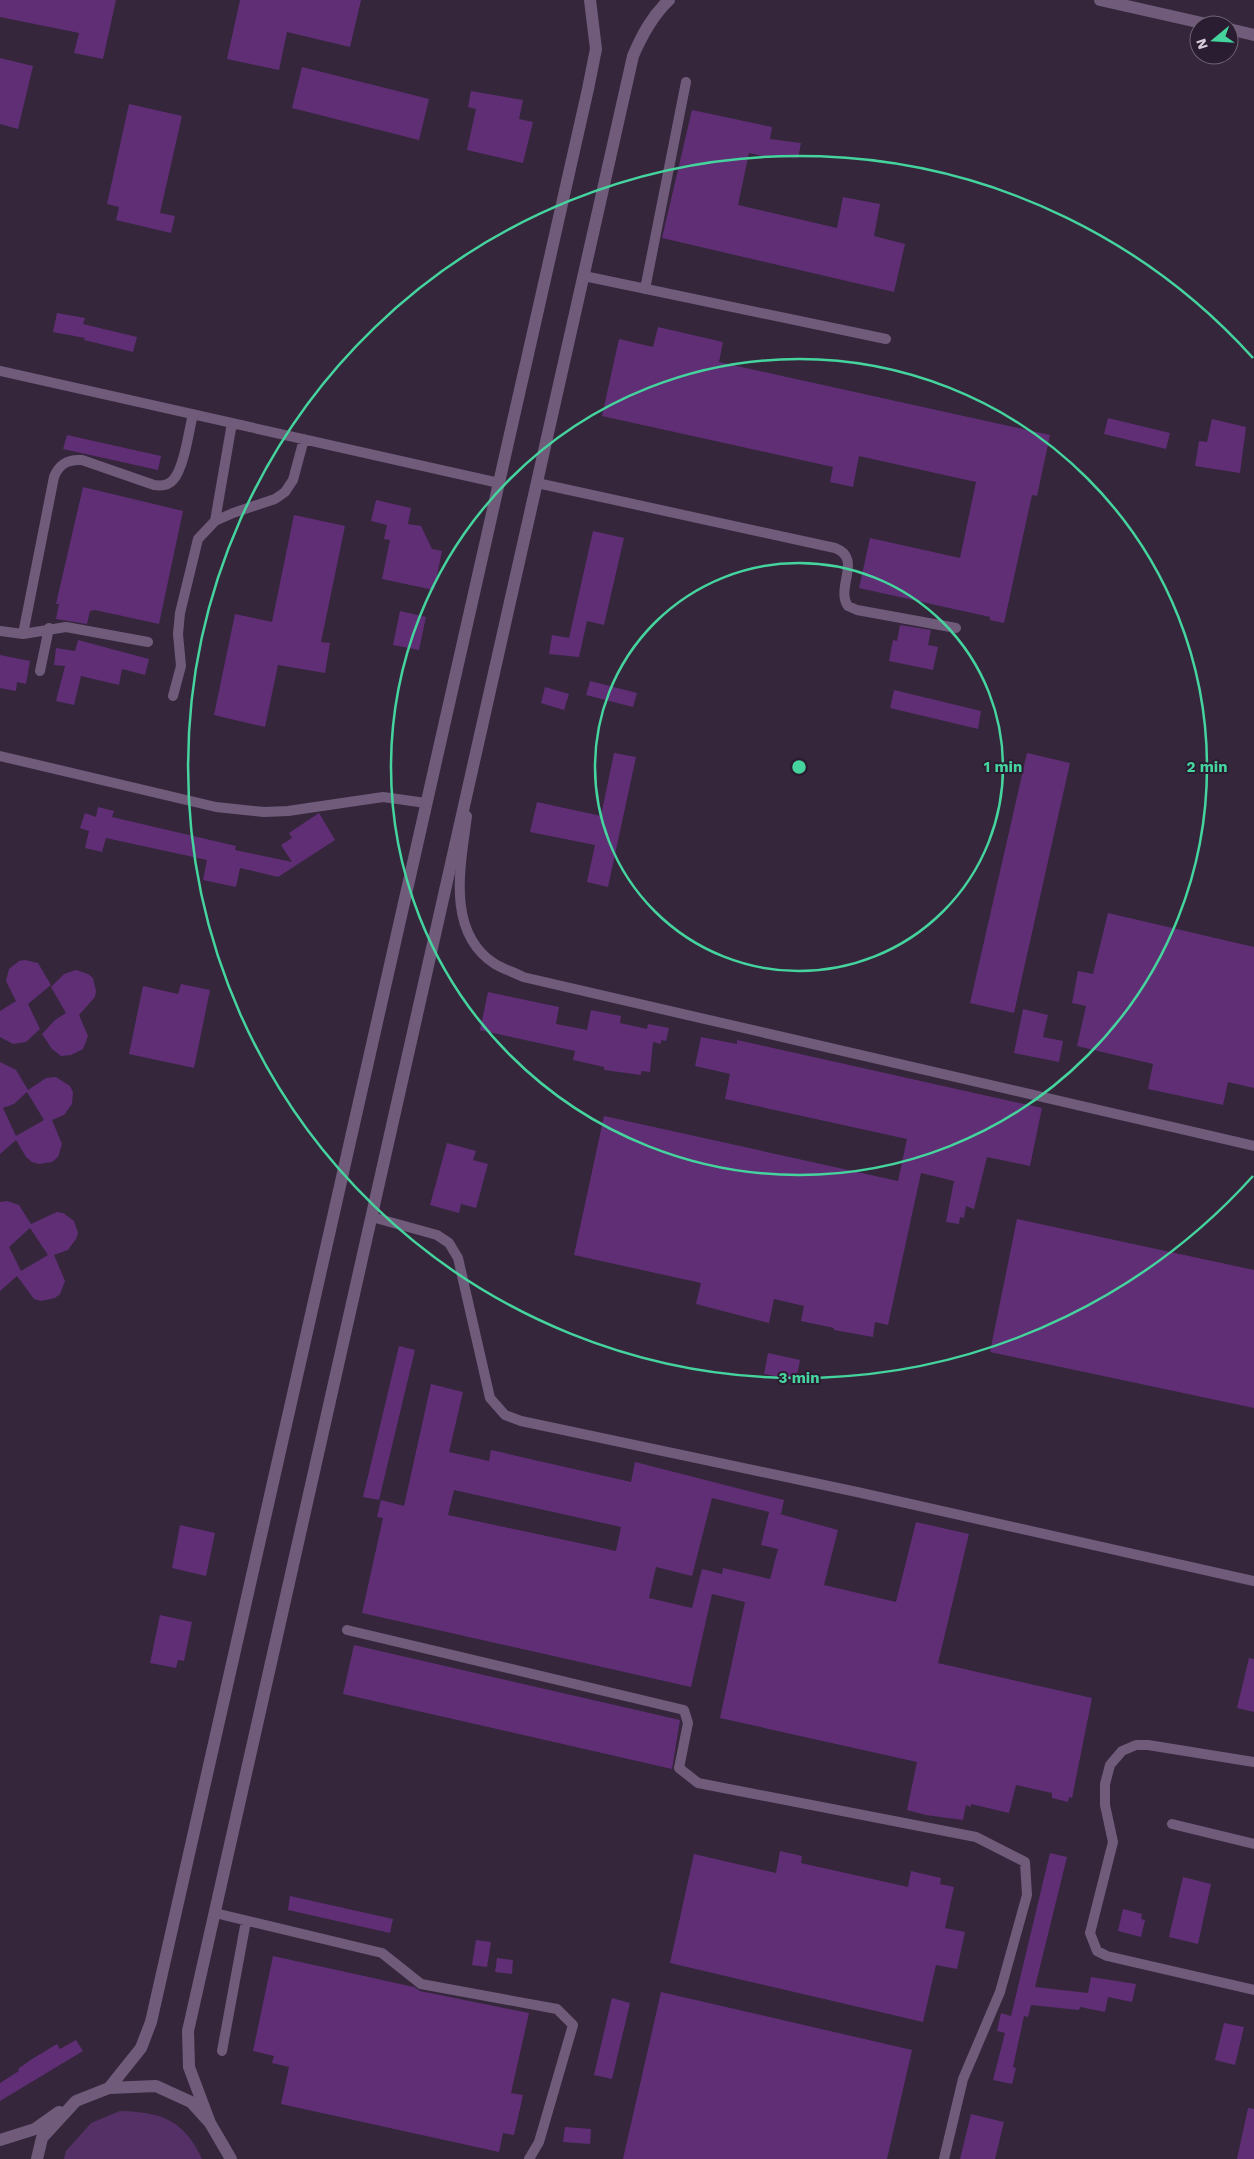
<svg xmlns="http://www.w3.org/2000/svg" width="1254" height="2159" font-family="'Work Sans',sans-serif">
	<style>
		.green { fill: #553067 }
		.building { fill: #5f2e75; fill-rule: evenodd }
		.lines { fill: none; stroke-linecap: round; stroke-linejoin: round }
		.service { stroke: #705b7b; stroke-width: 10 }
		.minor { stroke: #705b7b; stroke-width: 12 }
		.tertiary { stroke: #705b7b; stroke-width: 12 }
		.ring { fill: none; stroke: #45d49e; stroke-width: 2.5 }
		.centre { fill: #45d49e; stroke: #2b1d31; stroke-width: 2.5 }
		.ring-label { font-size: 15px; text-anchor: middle; font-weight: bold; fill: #45d49e; stroke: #2b1d31; stroke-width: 4; stroke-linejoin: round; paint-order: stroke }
	</style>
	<rect width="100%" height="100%" fill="#35263c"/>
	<!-- green -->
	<path class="green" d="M120,2111c41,1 64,9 82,48h-138l2,-8 25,-28z"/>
	<!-- building -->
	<path class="building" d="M0,0h116l-13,59 -29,-6 5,-20 -79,-16z
		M240,0h121l-11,47 -63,-15 -8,38 -52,-11z
		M0,58l33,8 -15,63 -18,-5z
		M302,67l127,32 -10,41 -127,-32z
		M471,91l52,9 -4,19 14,3 -10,41 -56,-13 9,-41 -8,-2z
		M129,104l53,12 -22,97 15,3 -4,17 -55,-13 3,-13 -12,-3z
		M692,110l80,17 -2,12 31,4 -3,15 -27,-3v3l-22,-5 -11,52 99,23 6,-31 37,7 -6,32 31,8 -11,48 -232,-54z
		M57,313l28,5 -2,6 54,13 -4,15 -49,-12 1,-2 -32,-6z
		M658,327l65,15 -4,20 331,73 -13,61 -5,-1 -28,128 -14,-3v-3l-131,-29 11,-50 90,20 16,-76 -117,-26 -6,31 -23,-5 3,-15 -231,-51 17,-77 34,8z
		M1108,418l62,15 -4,16 -62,-15z
		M1212,419l34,8 -6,46 -45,-7 4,-25 8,1z
		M67,435l94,21 -3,14 -95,-21z
		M83,487l100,24 -24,113 -64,-14 -5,1 -3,13 -31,-5 3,-15h-3z
		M376,500l35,8 -3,16 13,2 11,23 10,2 -8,39 -52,-11 8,-39 -6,-1 3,-14 -16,-4z
		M294,515l51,11 -24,116 9,1 -5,30 -47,-8 -13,62 -51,-12 21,-101 37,8z
		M593,531l31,7 -20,87 -17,-4 -8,36 -30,-3 3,-19 17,3z
		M400,611l26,6 -7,33 -26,-5z
		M900,625l31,5 -3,15 10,2 -5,23 -44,-9 4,-21 4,1z
		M78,640l71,19 -4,16 -23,-6 -3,16 -38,-9 -7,29 -18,-4 9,-35 -11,-1 2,-17 19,3z
		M0,655l30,6 -4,23 -9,-2 -1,9 -16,-3z
		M590,681l47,12 -4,14 -47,-12z
		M545,687l24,7 -5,16 -23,-7z
		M894,690l87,21 -3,18 -88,-21z
		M614,753l22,4 -28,130 -21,-5 8,-37 -65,-13 7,-30 64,14z
		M1027,753l43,10 -56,250 -44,-10z
		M98,807l16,4 -2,6 124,29 -1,4 57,12 -11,-17 11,-7 -3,-5 30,-20 16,27 -57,37 -38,-9 -4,19 -33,-7 4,-20 -101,-22 -4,14 -17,-4 4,-17 -9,-3 5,-15 11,4z
		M1108,913l146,34v141l-26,-6 -5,23 -75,-16 5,-25 -76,-18 9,-40 -14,-3 6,-32 15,3z
		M25,960l13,3 13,22 -23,19 12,25 -14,13 -13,2 -13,-7v-26l16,-10 -10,-20 3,-12 10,-8z
		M76,970l12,4 5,4 3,13 -1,6 -16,18 9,21 -5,13 -12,6 -10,1 -9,-7 -10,-15 13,-14 11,-7 -15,-26 13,-13z
		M181,984l29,6 -16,78 -65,-14 14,-68 35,8z
		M488,992l71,15 -3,17 31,6 4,-20 30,6 -1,7 27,6 1,-5 21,4 -3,13 -5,-1v4l-8,-2 -3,30 -9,-1v4l-37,-5v-3l-31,-7 2,-9 -95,-21z
		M1023,1009l25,6 -5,22 20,4 -4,21 -45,-9z
		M701,1037l36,7v-4l305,68 -12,58 -43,-9 -13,52 -8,-3 -2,12 -4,-1 -1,7 -13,-2 8,-41 -33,-8 -33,152 -13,-3 -2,15 -39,-7v-2l-33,-7 3,-15 -30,-7 -5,24 -73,-19 5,-21 -127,-28 30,-139 294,65 9,-42 -182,-40 5,-25 -35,-8z
		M0,1062l16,8 12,20 18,-12 10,-1 14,9 3,6 -1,12 -8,11 -12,5 10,24 -4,13 -6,5 -13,2 -7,-2 -6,-5 -10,-17 -16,14zM27,1092l17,28 -28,16 -13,-28 11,-4z
		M447,1143l29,8 -3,9 15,4 -12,44 -15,-4 -2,9 -29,-8z
		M7,1201l12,4 12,19 26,-12 6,1 11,8 4,12 -2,6 -8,11 -14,5 11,26 -5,13 -5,4 -14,3 -7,-2 -17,-23 -17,15v-89zM30,1228l18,27 -27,16 -12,-24z
		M1017,1219l237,51v138l-264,-56z
		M399,1346l16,4 -36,150 -16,-3z
		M768,1353l32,7 -4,20 -32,-6z
		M431,1384l32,8 -14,60 40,9 2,-11 140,32 4,-20 149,38 -3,14 -5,-1 62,17 -14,55 72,17 20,-80 53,12 -31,129 154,35 -20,100 -3,-1 -1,5 -16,-4v-5l-36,-8 -7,28 -38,-9v3l-5,-2 -3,15 -37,-5 -19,-5 10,-48 -197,-44 25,-116 -33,-8 -21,93 -329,-74 21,-95 -6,-1 4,-17 23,6zM454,1490l167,37 -5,24 -168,-36zM712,1498l57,14 -8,33 17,4 -8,30 -47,-11 -1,6 -20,-5 -10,39 -43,-10 7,-31 36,9z
		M180,1525l35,8 -9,43 -34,-8z
		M160,1615l32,7 -8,39 -6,-1 -2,8 -26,-5z
		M354,1645l326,75 -8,49 -329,-75z
		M1249,1658l5,1v53l-17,-4z
		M780,1851l22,5 -1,7 107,24 3,-16 30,7 -1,6 14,3 -9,41 20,4 -8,37 -21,-4 -13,57 -253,-59 24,-109 82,19z
		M1050,1853l17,4 -32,130 53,6 3,-16 45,7 -4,18 -24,-5 -3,15 -25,-5 -1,3 -48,-5 -3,12 -4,-1 -11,51 3,1 -4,16 -19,-4 12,-47 -8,-2 4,-18 10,3z
		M1183,1877l28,7 -13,60 -29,-7z
		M290,1896l103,23 -3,14 -102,-23z
		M1123,1909l19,5 -1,5 4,1 -4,17 -23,-6z
		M476,1940l15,2 -4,25 -15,-2z
		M273,1956l141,31 6,4 109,22 -18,80 12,2 -9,40 -11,-2 -4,19 -218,-48 8,-37 -17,-4 2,-7 -21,-5z
		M497,1958l16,2 -1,14 -17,-2z
		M661,1992l251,58 -25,109h-264z
		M612,1998l18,5 -18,76 -18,-4z
		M1224,2023l20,4 -9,38 -20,-5z
		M76,2040l7,11 -83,50v-18l19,-12 -1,-2 14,-10 25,-15 3,5z
		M1248,2108l6,1v50h-17z
		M971,2114l33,8 -9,37h-35z
		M565,2127l26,2 -1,15 -27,-2z"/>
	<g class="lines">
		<!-- service -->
		<path class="service" d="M584,276l302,63
			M645,289l41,-207
			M0,371l499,112
			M537,483l298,65c28,10 0,40 13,58l9,4 99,18
			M215,521l17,-98
			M0,631l23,3 43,-7 82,15
			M23,634l31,-157c5,-13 14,-18 28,-17l72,25c7,1 14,1 19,-5 11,-11 16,-50 20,-66
			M40,671l9,-43
			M173,696l8,-30 -3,-32 2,-21 18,-74 17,-18 18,-8 42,-14 10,-7 8,-12 11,-41
			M0,756l216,51 48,5 24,-1 95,-14 43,6
			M467,816c-6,48 -22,116 28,148 8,5 19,8 28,13l731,169
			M372,1217l65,18 12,8 9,15 32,140 15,17 16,6 336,71 397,89
			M347,1630l337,80 4,13 -9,45 19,15 278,54 49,25 2,33 -27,97 -37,87 -19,80
			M1254,1762l-106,-17h-12l-14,6 -12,14 -5,19v21l8,37 -23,91 7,18 10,5 147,34
			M1172,1824l82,20
			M215,1913l167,40 39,31 136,25 16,16 -34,117 -10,17
			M222,2051l24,-130"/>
		<!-- minor -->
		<path class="minor" d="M1100,0l111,25
			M1229,29l25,6"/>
		<!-- tertiary -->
		<path class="tertiary" d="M109,2088l32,-40 10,-26 437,-1933 8,-40 -6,-49
			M210,2123l-21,-56 -1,-36 445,-1975c9,-21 19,-40 36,-56
			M0,2140l35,-11 24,-17
			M37,2159l5,-21 34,-37 33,-13 47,-2 35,16 19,21 21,36"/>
	</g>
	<!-- distance rings -->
	<g class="ring">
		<circle cx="799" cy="767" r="204"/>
		<circle cx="799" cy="767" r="408"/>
		<path d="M1253 1176A611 611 0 1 1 1253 358"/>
	</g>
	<circle cx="799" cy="767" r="8" class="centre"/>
	<g class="ring-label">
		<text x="1003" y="772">1 min</text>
		<text x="1207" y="772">2 min</text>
		<text x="799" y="1383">3 min</text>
	</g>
	<!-- north arrow -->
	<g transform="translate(1214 40) rotate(252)"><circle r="24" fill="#2b1d31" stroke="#706475"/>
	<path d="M0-4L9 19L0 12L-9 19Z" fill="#45d49e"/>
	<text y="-8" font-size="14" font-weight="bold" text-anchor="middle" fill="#d7cedb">N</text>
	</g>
</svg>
